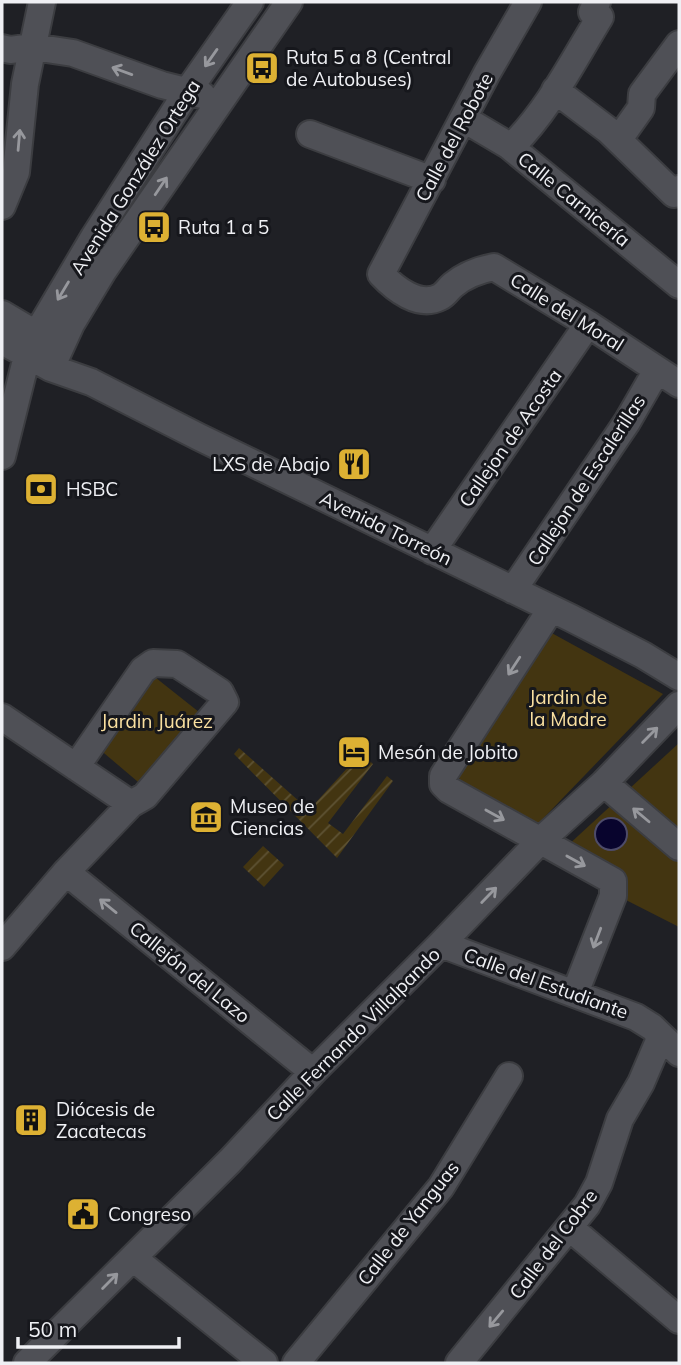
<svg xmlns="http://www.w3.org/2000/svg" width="681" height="1365" font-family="Mulish,sans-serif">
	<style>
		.park { fill: #433511 }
		.garden { fill: url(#garden-furrows) }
		.water { fill: #08042d; stroke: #4d4b69; stroke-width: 2 }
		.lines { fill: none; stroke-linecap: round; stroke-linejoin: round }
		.minor-casing { stroke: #3c3d41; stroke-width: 30 }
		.minor { stroke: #4f5056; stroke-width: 26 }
		.oneway { stroke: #97989d }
		.labels { text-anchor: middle; stroke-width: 6; stroke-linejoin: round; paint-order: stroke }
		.poi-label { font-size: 19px; fill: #eff0f4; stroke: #16171c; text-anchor: start }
		.street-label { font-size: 19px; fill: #eff0f4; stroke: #16171c }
		.park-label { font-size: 19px; fill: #fae0a0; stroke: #16171c }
	</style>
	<defs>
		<pattern id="garden-furrows" width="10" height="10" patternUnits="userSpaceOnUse" patternTransform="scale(1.75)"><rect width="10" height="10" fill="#433511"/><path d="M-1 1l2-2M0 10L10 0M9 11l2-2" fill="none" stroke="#5e5334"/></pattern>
	</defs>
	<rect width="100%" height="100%" fill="#1f2025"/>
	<!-- park -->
	<path class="park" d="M548,631l115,63 -130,135 -73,-43 -1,-10z
		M151,674l53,42 -60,71 -46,-39z
		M679,743v184l-57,-29 -56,-51z"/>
	<!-- garden -->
	<path class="garden" d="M239,748l70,62 52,-57 12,11 -45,59 15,11 44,-58 6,5 -56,77 -103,-104z
		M263,846l21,19 -20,22 -21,-20z"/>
	<!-- water -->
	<path class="water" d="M595 834a16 16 0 1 1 32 0a16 16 0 1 1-32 0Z"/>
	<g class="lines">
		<!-- minor casing -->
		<g class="minor-casing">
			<path id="minor" d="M528,2l-41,71 -106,201c14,15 38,34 59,23 6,-3 8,-8 13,-12 12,-10 25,-15 41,-18l94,57 91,60
				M2,48l8,2 23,-3 40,6 89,32 40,10
				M555,90l53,40 66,64 5,-5
				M464,119l44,26 171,140
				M310,134l122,46
				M619,139l22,-31 1,-14 37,-50
				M511,147c37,-36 62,-86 89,-130l-8,-5 5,-10
				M2,206l14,-34 9,-88 17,-82
				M2,314l49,29
				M2,341l49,27 40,14 108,55 372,181 72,37 36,22
				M51,368l20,-44 32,-53 186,-269
				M2,456l25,-100 9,-21 58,-98 93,-145 63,-90
				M432,551l156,-227
				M513,590l114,-168 30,-52
				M551,609l-108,167v8l6,6 164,91v15l-38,97
				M2,717l129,87
				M604,783l75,64
				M66,872l247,200
				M441,944l195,73 16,10 27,26
				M2,947l64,-75 65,-68 14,-8 80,-94 -5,-10 -43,-28 -24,-1 -10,7 -67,97
				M570,1228l109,92
				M133,1258l131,105
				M27,1363l203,-202 83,-89 128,-128 99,-103 64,-58 75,-78
				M296,1363l145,-176 68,-111
				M459,1363l128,-158 12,-22 21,-64 21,-36 20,-47"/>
		</g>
		<!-- minor -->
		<use href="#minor" class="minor"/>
	</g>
	<!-- one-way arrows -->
	<defs><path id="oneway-shaft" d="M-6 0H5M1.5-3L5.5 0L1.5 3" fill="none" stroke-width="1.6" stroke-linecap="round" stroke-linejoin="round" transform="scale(1.75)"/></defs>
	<g class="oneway">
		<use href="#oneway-shaft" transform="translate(211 58) rotate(125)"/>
		<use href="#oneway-shaft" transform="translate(122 71) rotate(-160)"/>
		<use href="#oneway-shaft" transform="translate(19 140) rotate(-85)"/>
		<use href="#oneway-shaft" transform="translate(161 186) rotate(-56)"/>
		<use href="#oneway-shaft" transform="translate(63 291) rotate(121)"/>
		<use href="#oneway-shaft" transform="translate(514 666) rotate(123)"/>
		<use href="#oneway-shaft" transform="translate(650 735) rotate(-45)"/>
		<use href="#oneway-shaft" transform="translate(495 815) rotate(29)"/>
		<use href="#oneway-shaft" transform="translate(641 815) rotate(-140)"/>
		<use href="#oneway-shaft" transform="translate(576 861) rotate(29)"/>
		<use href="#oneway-shaft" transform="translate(489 895) rotate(-46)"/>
		<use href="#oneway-shaft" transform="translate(108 906) rotate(-141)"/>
		<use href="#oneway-shaft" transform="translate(597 938) rotate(111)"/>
		<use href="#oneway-shaft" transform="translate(110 1281) rotate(-45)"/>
		<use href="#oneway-shaft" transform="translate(496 1319) rotate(130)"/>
	</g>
	<!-- icons -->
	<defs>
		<g id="bus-square" transform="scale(1.75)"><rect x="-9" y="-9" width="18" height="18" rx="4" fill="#ddb133" stroke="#16171c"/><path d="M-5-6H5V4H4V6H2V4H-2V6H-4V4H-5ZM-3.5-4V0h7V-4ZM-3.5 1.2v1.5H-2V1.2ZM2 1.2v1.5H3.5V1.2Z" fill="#111"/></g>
		<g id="restaurant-square" transform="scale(1.75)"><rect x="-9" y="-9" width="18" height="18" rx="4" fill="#ddb133" stroke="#16171c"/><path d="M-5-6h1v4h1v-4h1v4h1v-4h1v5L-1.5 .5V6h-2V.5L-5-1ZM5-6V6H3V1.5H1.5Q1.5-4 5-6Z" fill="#111"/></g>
		<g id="bank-square" transform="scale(1.75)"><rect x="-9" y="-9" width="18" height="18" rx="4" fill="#ddb133" stroke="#16171c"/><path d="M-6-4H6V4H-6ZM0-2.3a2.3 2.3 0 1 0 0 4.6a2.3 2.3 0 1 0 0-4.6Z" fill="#111"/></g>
		<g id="hotel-square" transform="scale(1.75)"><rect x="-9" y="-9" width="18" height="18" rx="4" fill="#ddb133" stroke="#16171c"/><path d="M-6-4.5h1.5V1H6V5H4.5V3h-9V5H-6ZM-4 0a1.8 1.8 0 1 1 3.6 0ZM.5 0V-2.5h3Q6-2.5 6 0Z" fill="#111"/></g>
		<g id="museum-square" transform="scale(1.75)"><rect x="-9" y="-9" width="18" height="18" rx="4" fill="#ddb133" stroke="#16171c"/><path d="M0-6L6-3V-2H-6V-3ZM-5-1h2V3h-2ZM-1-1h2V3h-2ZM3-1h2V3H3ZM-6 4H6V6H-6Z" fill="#111"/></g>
		<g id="building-square" transform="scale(1.75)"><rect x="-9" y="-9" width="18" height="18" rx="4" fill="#ddb133" stroke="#16171c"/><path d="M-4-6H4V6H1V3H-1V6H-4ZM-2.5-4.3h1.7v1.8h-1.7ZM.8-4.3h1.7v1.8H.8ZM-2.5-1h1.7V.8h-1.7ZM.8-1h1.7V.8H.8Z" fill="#111"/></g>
		<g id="civic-square" transform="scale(1.75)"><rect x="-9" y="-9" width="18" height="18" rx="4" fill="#ddb133" stroke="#16171c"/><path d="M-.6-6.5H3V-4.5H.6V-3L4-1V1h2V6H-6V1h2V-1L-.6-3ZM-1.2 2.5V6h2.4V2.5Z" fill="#111"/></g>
	</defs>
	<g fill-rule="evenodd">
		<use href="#bus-square" x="262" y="68"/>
		<use href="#bus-square" x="154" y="227"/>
		<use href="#restaurant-square" x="354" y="464"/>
		<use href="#bank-square" x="41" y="489"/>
		<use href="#hotel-square" x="354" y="752"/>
		<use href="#museum-square" x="206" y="817"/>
		<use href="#building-square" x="31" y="1120"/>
		<use href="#civic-square" x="83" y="1214"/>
	</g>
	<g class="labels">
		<!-- poi labels -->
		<g class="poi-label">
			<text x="286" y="64">Ruta 5 a 8 (Central<tspan x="286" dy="22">de Autobuses)</tspan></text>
			<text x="178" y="234">Ruta 1 a 5</text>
			<text x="330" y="471" text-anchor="end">LXS de Abajo</text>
			<text x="66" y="496">HSBC</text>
			<text x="378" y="759">Mesón de Jobito</text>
			<text x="230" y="813">Museo de<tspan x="230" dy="22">Ciencias</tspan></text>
			<text x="56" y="1116">Diócesis de<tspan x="56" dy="22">Zacatecas</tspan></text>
			<text x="108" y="1221">Congreso</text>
		</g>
		<!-- street labels -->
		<g class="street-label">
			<text transform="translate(454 137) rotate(-62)" y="7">Calle del Robote</text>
			<text transform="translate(135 177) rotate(-58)" y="7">Avenida González Ortega</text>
			<text transform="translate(574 199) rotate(39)" y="7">Calle Carnicería</text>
			<text transform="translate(567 312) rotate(32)" y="7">Calle del Moral</text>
			<text transform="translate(510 438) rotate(-55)" y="7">Callejon de Acosta</text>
			<text transform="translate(586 480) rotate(-57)" y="7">Callejon de Escalerillas</text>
			<text transform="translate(386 528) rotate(26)" y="7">Avenida Torreón</text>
			<text transform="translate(190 972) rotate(39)" y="7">Callejón del Lazo</text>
			<text transform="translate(546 983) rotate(20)" y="7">Calle del Estudiante</text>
			<text transform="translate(353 1034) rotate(-45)" y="7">Calle Fernando Villalpando</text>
			<text transform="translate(408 1223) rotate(-52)" y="7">Calle de Yanguas</text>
			<text transform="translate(553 1244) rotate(-53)" y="7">Calle del Cobre</text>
		</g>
		<!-- park labels -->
		<g class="park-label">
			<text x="568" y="704">Jardin de<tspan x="568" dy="22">la Madre</tspan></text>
			<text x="157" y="728">Jardin Juárez</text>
		</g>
	</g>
	<!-- border -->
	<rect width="681" height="1365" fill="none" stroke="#eff0f4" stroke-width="7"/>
	<!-- scale -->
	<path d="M18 1337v10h161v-10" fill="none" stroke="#eff0f4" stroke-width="3.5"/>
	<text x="28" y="1337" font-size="21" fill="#eff0f4" stroke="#16171c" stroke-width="5" paint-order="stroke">50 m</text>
</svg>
